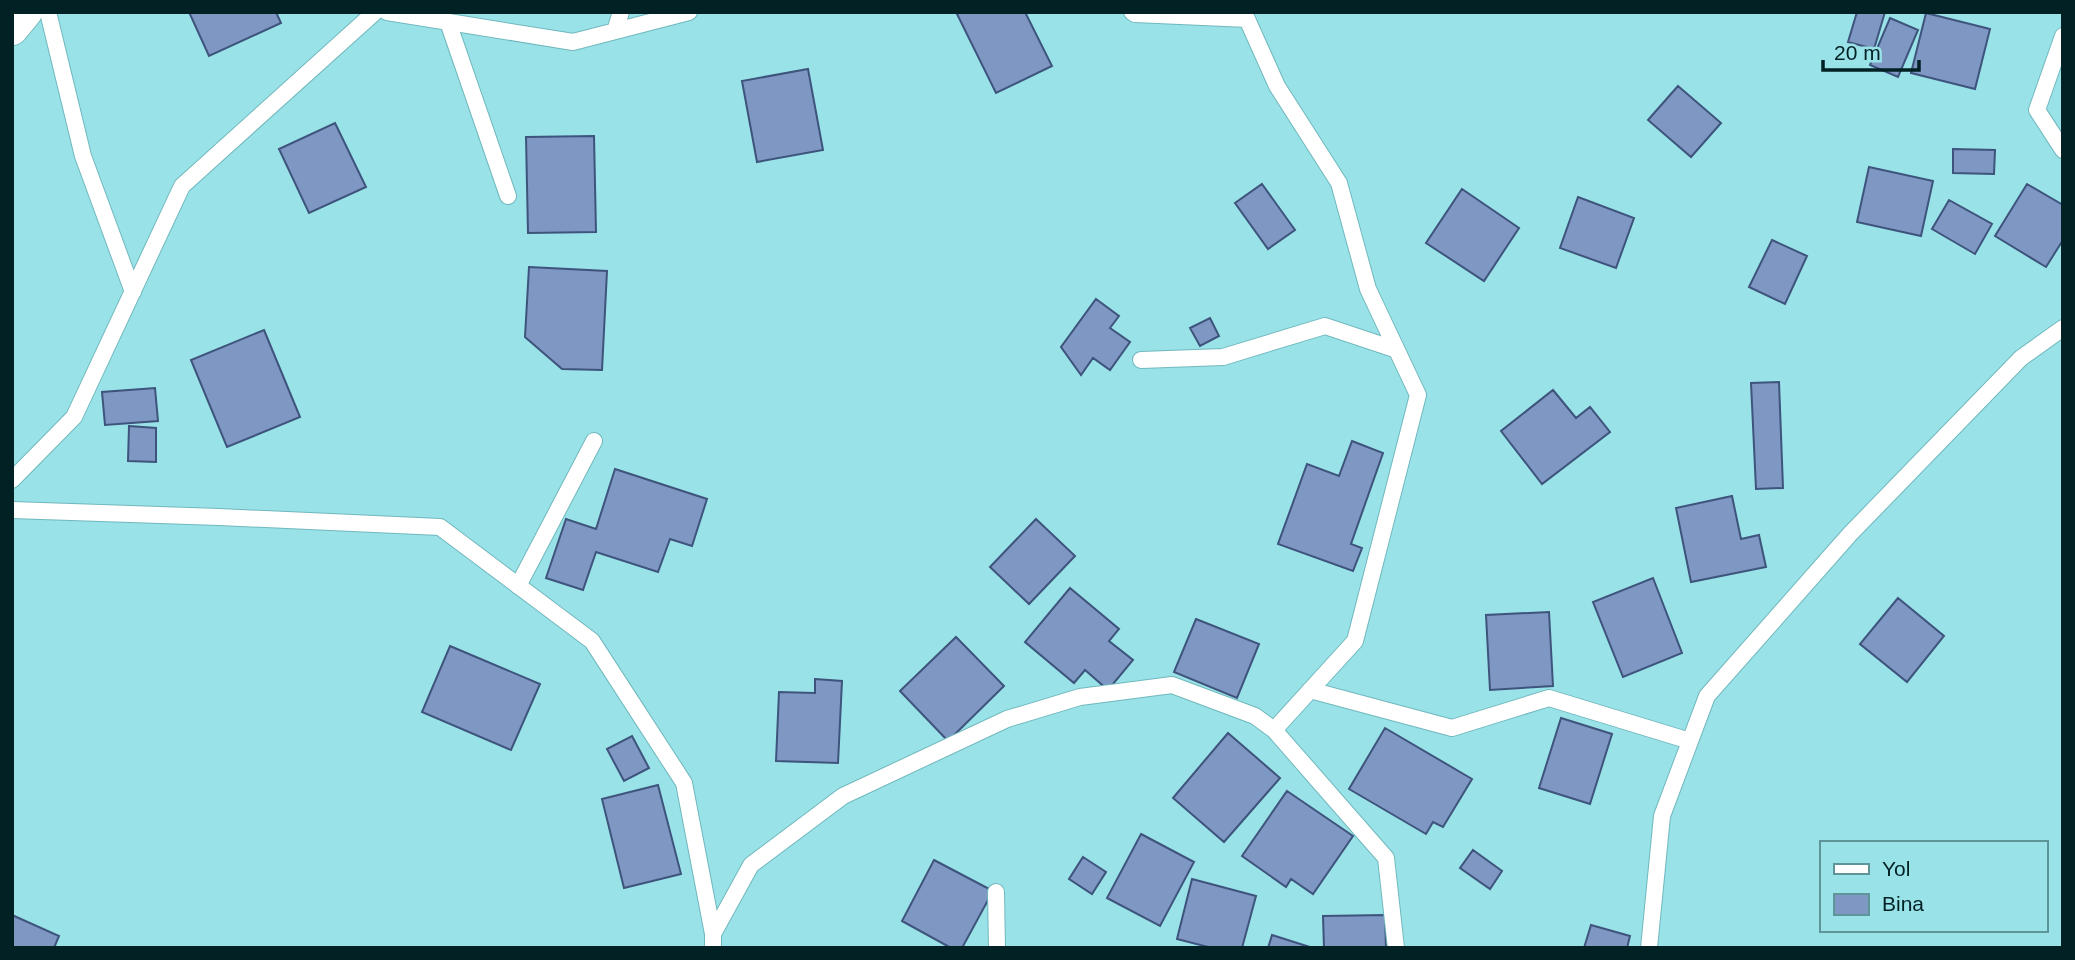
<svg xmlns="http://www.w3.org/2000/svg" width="2075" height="960" font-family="Arial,sans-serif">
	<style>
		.building { fill: #7e97c3; stroke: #3e547c; stroke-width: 2 }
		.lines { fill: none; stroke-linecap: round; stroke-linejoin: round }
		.lane-casing { stroke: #70b8bd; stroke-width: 18 }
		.street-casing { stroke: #70b8bd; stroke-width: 34 }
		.lane { stroke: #fff; stroke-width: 16 }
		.street { stroke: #fff; stroke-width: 32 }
	</style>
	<rect width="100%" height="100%" fill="#99e2e7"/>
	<!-- building -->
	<path class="building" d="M189,12h87l5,11 -72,33z
		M956,12h69l27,54 -56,27z
		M1857,12h28l-11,37 -26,-7z
		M1926,13l64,16 -15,60 -64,-16z
		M1890,18l28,12 -20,47 -28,-12z
		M808,69l15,81 -66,12 -15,-81z
		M1678,86l43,37 -30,34 -43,-37z
		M335,123l31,64 -57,26 -30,-64z
		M594,136l2,96 -68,1 -2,-96z
		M1953,149l42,1 -1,24 -41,-1z
		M1869,167l64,14 -12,55 -64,-14z
		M1262,184l33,46 -27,19 -33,-46z
		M2027,184l36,21v35l-17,27 -51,-31z
		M1462,189l57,39 -35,53 -58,-38z
		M1578,197l56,21 -18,50 -56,-20z
		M1949,200l43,24 -17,30 -43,-25z
		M1772,240l35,16 -22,48 -36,-17z
		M529,267l78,4 -5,99 -40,-1 -37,-32z
		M1096,299l23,17 -9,12 20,14 -20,28 -17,-12 -12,17 -20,-28z
		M1210,318l9,18 -19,10 -10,-18z
		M264,330l36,87 -73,30 -36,-87z
		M1779,382l4,106 -27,1 -5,-106z
		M155,388l3,33 -53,4 -3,-33z
		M1553,390l23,28 14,-11 20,25 -68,52 -41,-53z
		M129,426l27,2v34l-28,-1z
		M1352,441l31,12 -32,91 11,4 -9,23 -75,-27 29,-80 32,12z
		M615,469l92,30 -15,47 -22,-7 -12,33 -62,-20 -13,38 -37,-12 20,-59 30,10z
		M1732,496l9,43 18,-4 7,32 -75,15 -15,-74z
		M1036,519l39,37 -46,48 -39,-37z
		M1653,578l29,75 -59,24 -30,-75z
		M1070,588l49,41 -10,12 24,19 -25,30 -23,-20 -11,13 -49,-41z
		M1898,598l46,38 -37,46 -47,-38z
		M1549,612l4,74 -63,4 -4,-75z
		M1196,619l63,25 -22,54 -63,-26z
		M956,637l48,49 -56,55 -48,-50z
		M450,646l90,38 -29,66 -89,-38z
		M815,679l27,2 -4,82 -62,-2 3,-69 36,1z
		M1561,718l51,16 -22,70 -51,-16z
		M1385,728l87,51 -29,48 -10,-5 -7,12 -77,-45z
		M1228,733l52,45 -56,64 -51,-44z
		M632,736l17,32 -25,13 -17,-32z
		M658,785l23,89 -57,14 -22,-89z
		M1287,791l66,45 -40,58 -22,-15 -5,8 -44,-31z
		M1141,834l53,28 -34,64 -53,-28z
		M1473,850l29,21 -12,18 -30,-21z
		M1083,857l23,15 -14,22 -23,-15z
		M934,860l59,31 -31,57h-11l-49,-27z
		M1192,879l64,17 -14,52h-30l-35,-9z
		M12,915l47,21 -5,12h-42z
		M1385,915l1,33h-62l-1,-32z
		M1591,925l39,11 -3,12h-43z
		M1272,935l41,13h-45z"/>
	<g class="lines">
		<!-- lane casing -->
		<g class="lane-casing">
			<path id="lane" d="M48,12l35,144 50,136
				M387,12l186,30 116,-30
				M1132,12l3,2 112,5 30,67 62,97 29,106 50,106 -63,246 -81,89
				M448,22l60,174
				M615,31l6,-19
				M2063,36l-26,74 26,40
				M1141,360l82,-3 102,-31 72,24
				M12,480l62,-63 108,-231 193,-174
				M12,510l207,7 221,10 152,114 92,142 29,151v14
				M518,586l76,-145
				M1310,690l142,38 97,-30 141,43
				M996,892l1,56
				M713,934l38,-69 92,-69 164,-77 73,-22 92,-12 83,31 19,14 112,128 10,90
				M1649,948l13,-132 45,-120 143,-162 171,-176 42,-30"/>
		</g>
		<!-- street casing -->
		<g class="street-casing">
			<path id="street" d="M12,29l14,-17"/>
		</g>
		<!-- lane -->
		<use href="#lane" class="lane"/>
		<!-- street -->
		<use href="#street" class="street"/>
	</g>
	<!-- border -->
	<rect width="2075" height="960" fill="none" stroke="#022124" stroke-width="28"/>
	<!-- legend -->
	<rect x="1820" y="841" width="228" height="91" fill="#99e2e7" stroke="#5d9599" stroke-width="2"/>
	<rect x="1834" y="864" width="35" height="10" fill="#ffffff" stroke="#5d9599" stroke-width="2"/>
	<text x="1882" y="876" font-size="21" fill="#022124">Yol</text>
	<rect x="1834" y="894" width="35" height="21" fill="#7e97c3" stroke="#5d9599" stroke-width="2"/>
	<text x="1882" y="911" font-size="21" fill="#022124">Bina</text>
	<!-- scale -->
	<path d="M1823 60v10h96v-10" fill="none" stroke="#022124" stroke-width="3.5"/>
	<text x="1834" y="60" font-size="21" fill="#022124" stroke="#99e2e7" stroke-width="5" paint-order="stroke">20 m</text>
</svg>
